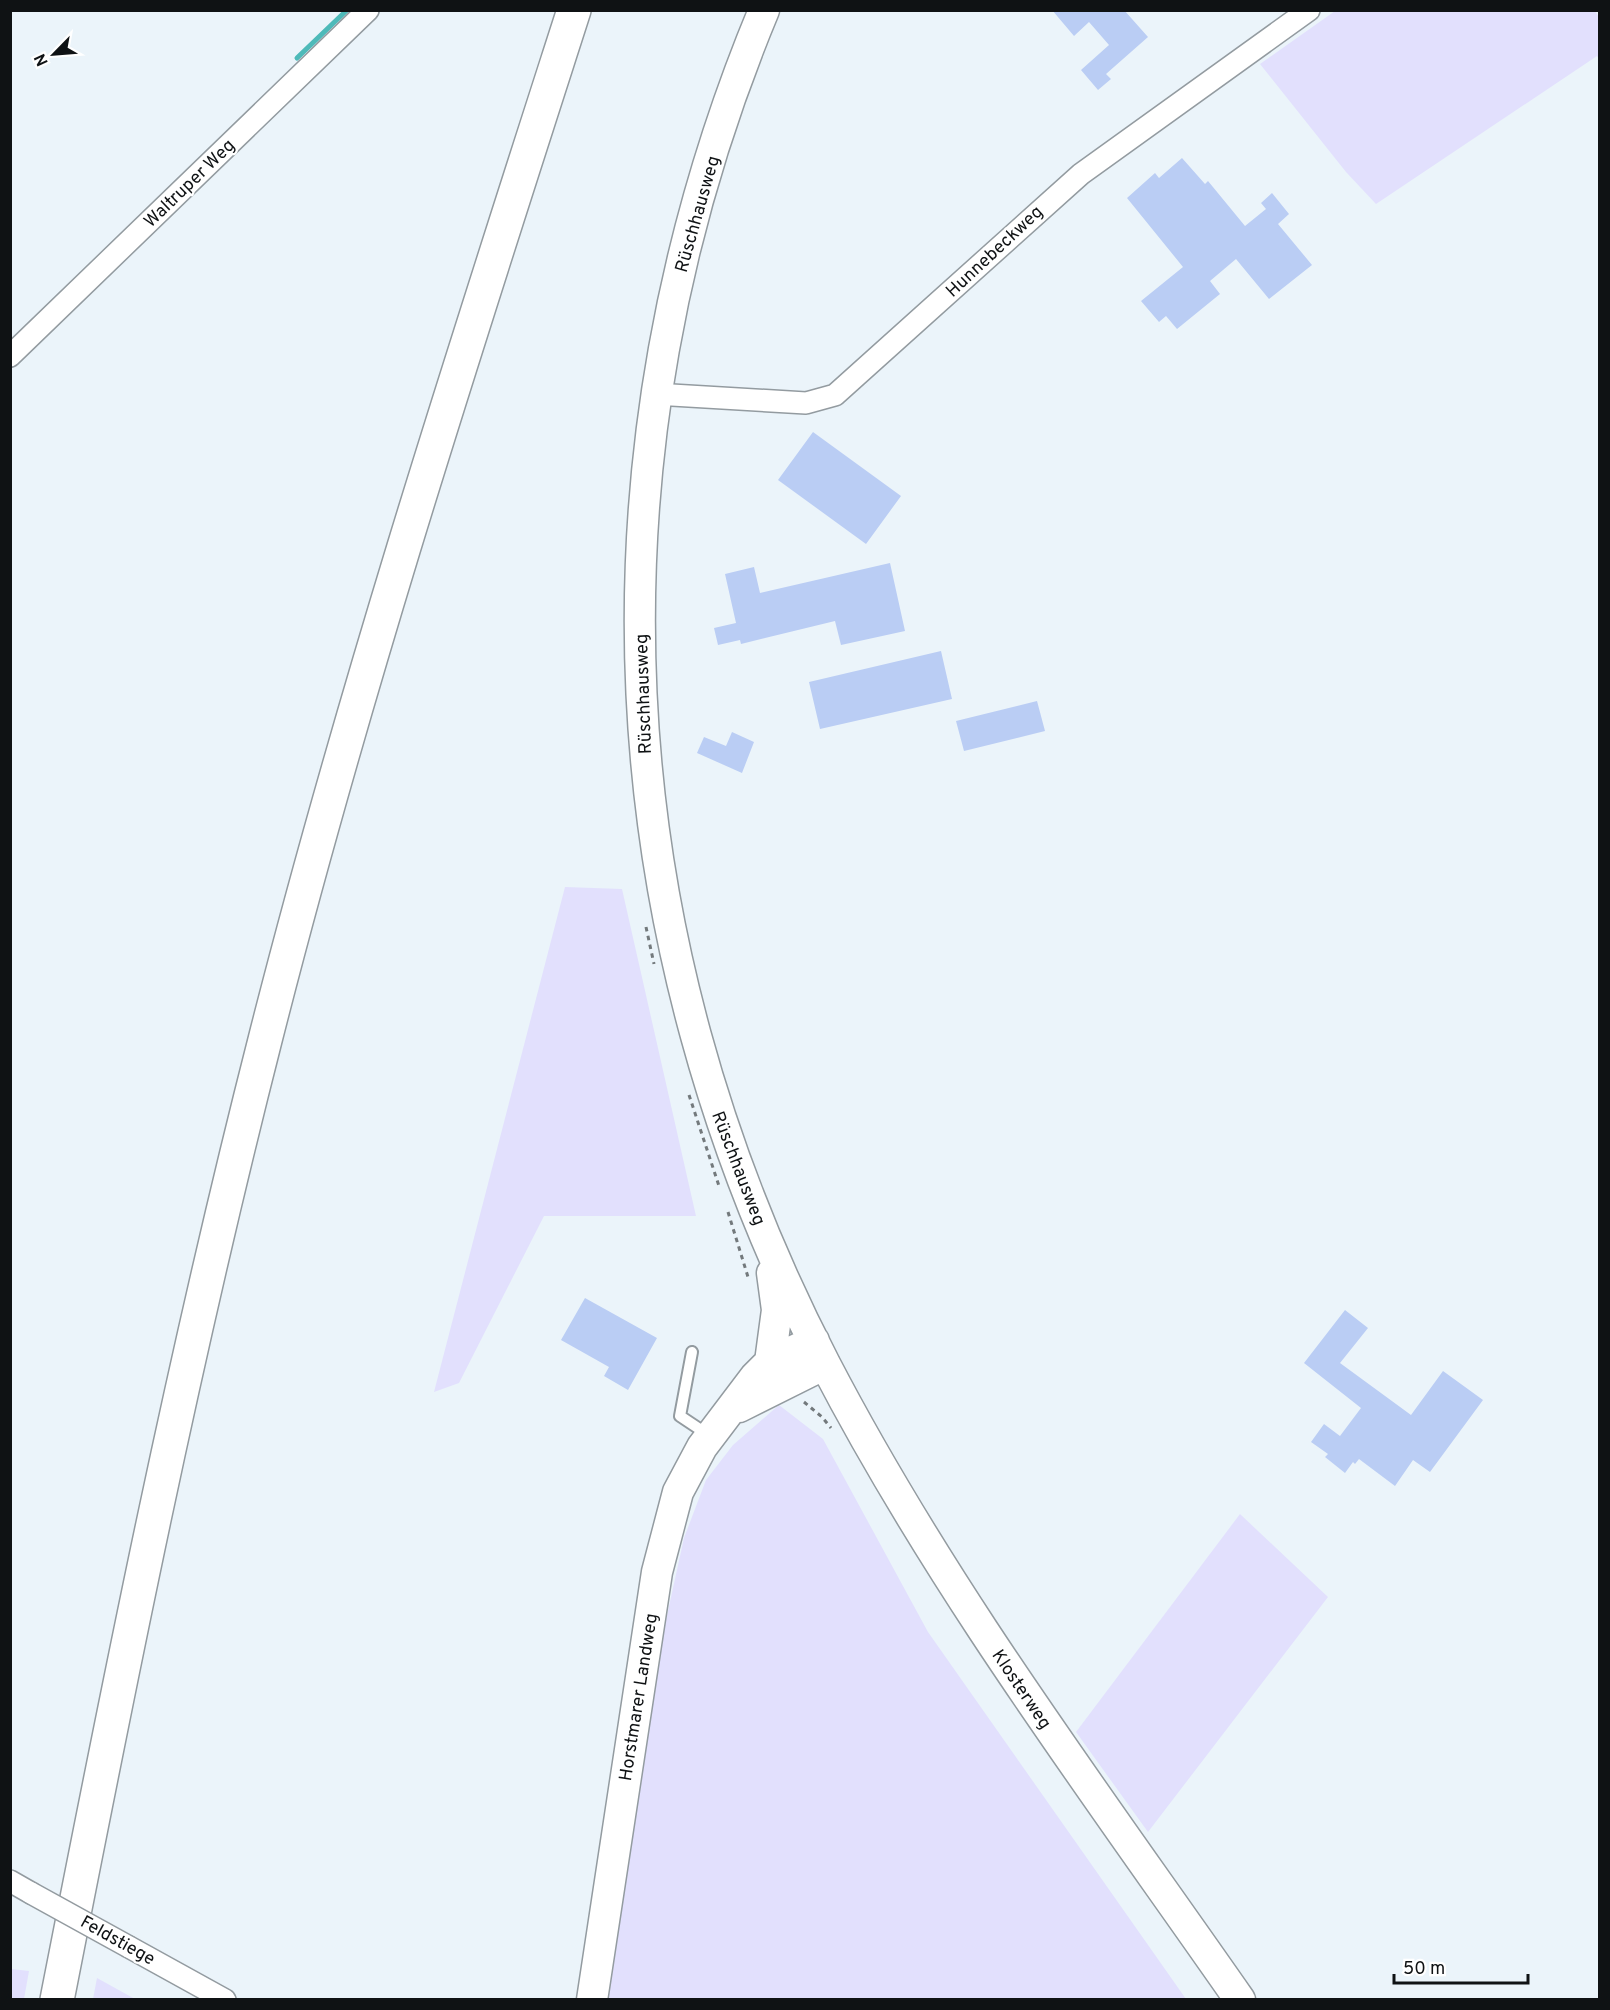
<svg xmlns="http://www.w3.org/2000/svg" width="1610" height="2010" font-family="Overpass,sans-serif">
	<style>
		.green { fill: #e2e0fd }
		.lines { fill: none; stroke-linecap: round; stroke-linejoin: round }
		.stream { stroke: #4ebab9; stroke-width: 5 }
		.building { fill: #bacdf4 }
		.lane-casing { stroke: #939ba0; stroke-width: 14 }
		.street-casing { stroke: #939ba0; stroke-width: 24 }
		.secondary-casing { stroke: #939ba0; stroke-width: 33 }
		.highway-casing { stroke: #939ba0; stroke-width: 36 }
		.path { stroke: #73797c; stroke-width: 3; stroke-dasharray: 4.5 4.5; stroke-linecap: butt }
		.lane { stroke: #fff; stroke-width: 10 }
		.street { stroke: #fff; stroke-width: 21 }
		.secondary { stroke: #fff; stroke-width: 30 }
		.highway { stroke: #fff; stroke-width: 33 }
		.street-bridge-casing { stroke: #939ba0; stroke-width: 24; stroke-linecap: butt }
		.street-bridge { stroke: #fff; stroke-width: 21 }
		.labels { text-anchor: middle; stroke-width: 4.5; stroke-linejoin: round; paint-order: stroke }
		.street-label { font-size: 18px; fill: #0f1214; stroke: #fff }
	</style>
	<rect width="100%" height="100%" fill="#ebf4fa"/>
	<!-- green -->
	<path class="green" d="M1594,10l5,7v42l-2,-3 -221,148 -30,-32 -86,-108 75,-53z
		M565,887l57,2 74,327h-152l-85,167 -25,9z
		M779,1405l44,34 105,193 258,367 -580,1 58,-371 20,-91 22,-58 27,-35z
		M1240,1514l88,83 -180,235 -72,-100z
		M11,1969l18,2 -5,28h-13z
		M97,1978l38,21h-42z"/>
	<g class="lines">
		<!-- stream -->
		<path class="stream" d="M297,58l50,-48"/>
	</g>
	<!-- building -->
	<path class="building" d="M1052,10h72l24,27 -42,37 5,5 -13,11 -17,-20 28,-25 -20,-23 -15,14z
		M1182,158l23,26 3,-3 37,45 21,-17 -5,-6 11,-10 17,21 -11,10 34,41 -43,34 -33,-40 -26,22 10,13 -43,35 -11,-13 -7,6 -18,-21 42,-34 -56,-69 28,-25 4,5z
		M813,432l88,64 -35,48 -88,-64z
		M890,563l15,68 -64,14 -6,-24 -94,23 -1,-4 -22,5 -4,-17 22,-5 -11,-49 29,-7 6,26z
		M941,651l11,48 -132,30 -11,-47z
		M1037,701l8,30 -81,20 -8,-30z
		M732,732l22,10 -12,31 -45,-20 7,-16 22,9z
		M585,1298l72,40 -29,52 -24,-14 5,-9 -48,-27z
		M1345,1310l23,18 -28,35 71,52 32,-44 40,29 -53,72 -17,-12 -18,26 -36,-27 -4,5 -2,-2 -8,11 -20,-16 3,-3 -17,-12 13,-18 16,12 21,-28 -57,-45z"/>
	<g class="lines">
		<!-- lane casing -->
		<g class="lane-casing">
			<path id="lane" d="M692,1352l-12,64 30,20"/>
		</g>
		<!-- street casing -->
		<g class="street-casing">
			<path id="street" d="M10,356l358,-346
				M655,394l151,9 29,-8 246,-221 228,-164
				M10,1881l21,12
				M129,1947l96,53"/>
		</g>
		<!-- secondary casing -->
		<g class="secondary-casing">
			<path id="secondary" d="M764,10c-186,446 -161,926 61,1354 117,225 270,428 415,636
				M770,1362l7,-52 -5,-37
				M739,1407l86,-43
				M592,2000l65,-428 21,-80 24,-45 53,-70 15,-15 44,-21"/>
		</g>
		<!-- highway casing -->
		<g class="highway-casing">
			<path id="highway" d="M57,2000c63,-322 127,-643 208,-960 88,-347 199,-688 309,-1030"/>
		</g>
		<!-- path -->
		<path class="path" d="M646,927l8,37
			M689,1095l31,94
			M728,1212l20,65
			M804,1402l18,15 9,11"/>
		<!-- lane -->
		<use href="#lane" class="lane"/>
		<!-- street -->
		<use href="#street" class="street"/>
		<!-- secondary -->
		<use href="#secondary" class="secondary"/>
		<!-- highway -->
		<use href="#highway" class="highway"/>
		<!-- street-bridge casing -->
		<g class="street-bridge-casing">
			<path id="street-bridge" d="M31,1893l98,54"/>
		</g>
		<!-- street-bridge -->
		<use href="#street-bridge" class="street-bridge"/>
	</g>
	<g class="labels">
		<!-- street labels -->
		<g class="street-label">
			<text transform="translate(189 183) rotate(-44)" y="6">Waltruper Weg</text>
			<text transform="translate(697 214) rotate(-74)" y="6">Rüschhausweg</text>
			<text transform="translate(994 251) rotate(-43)" y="6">Hunnebeckweg</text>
			<text transform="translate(643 694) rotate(-92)" y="6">Rüschhausweg</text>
			<text transform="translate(739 1168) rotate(69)" y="6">Rüschhausweg</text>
			<text transform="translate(1022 1689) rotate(56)" y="6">Klosterweg</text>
			<text transform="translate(638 1697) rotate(-81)" y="6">Horstmarer Landweg</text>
			<text transform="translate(118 1940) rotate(29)" y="6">Feldstiege</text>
		</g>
	</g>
	<!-- border -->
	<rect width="1610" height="2010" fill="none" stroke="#0f1214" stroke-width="24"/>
	<!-- north arrow -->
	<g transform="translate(54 54) rotate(245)" stroke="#ffffff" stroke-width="4.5" paint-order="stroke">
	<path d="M0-4.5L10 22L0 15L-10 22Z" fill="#0f1214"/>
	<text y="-9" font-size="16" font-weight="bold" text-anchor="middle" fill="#0f1214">N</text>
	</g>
	<!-- scale -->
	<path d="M1394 1974v9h134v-9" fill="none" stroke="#0f1214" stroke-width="3"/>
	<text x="1403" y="1974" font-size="18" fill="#0f1214" stroke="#ffffff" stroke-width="4.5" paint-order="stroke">50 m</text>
</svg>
